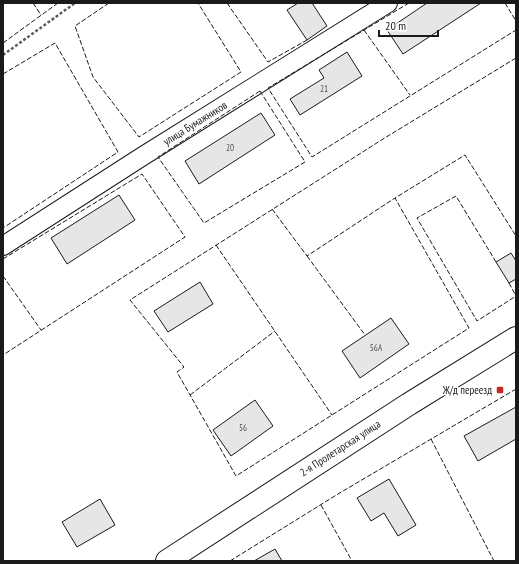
<svg xmlns="http://www.w3.org/2000/svg" width="519" height="564" font-family="'PT Sans Narrow',sans-serif">
	<style>
		.building { fill: #e6e6e6; stroke: #1a1a1a }
		.lines { fill: none; stroke-linecap: round; stroke-linejoin: round }
		.minor-casing { stroke: #1a1a1a; stroke-width: 20 }
		.secondary-casing { stroke: #1a1a1a; stroke-width: 24 }
		.path { stroke: #5f5f5f; stroke-width: 2.5; stroke-dasharray: 3 2; stroke-linecap: butt }
		.minor { stroke: #fff; stroke-width: 18 }
		.secondary { stroke: #fff; stroke-width: 22 }
		.fence { stroke: #1a1a1a; stroke-width: 1; stroke-dasharray: 5 2; stroke-linecap: butt }
		.poi-dot { fill: #c62828; stroke: #fff; stroke-width: 1.5 }
		.labels { text-anchor: middle; stroke-width: 3; stroke-linejoin: round; paint-order: stroke }
		.number-label { font-size: 9px; fill: #4d4d4d }
		.street-label { font-size: 11px; fill: #1a1a1a; stroke: #fff }
		.poi-label { font-size: 11px; fill: #1a1a1a; stroke: #fff; text-anchor: end }
	</style>
	<rect width="100%" height="100%" fill="#fff"/>
	<!-- building -->
	<path class="building" d="M298,3h14l15,23 -20,14 -20,-30z
		M427,3h54l-78,51 -16,-24z
		M347,52l15,24 -62,39 -10,-16 34,-21 -5,-8z
		M261,113l14,22 -76,49 -14,-23z
		M119,195l16,25 -68,44 -16,-26z
		M511,253l5,8v18l-7,4 -13,-21z
		M200,282l13,22 -45,28 -14,-21z
		M391,318l18,26 -49,34 -18,-27z
		M255,400l18,26 -42,30 -18,-26z
		M516,407v32l-38,22 -14,-25z
		M389,479l27,46 -18,11 -14,-23 -13,8 -14,-23z
		M100,499l15,26 -38,22 -15,-25z
		M275,549l7,12h-28z"/>
	<g class="lines">
		<!-- minor casing -->
		<g class="minor-casing">
			<path id="minor" d="M3,246l140,-90 245,-153"/>
		</g>
		<!-- secondary casing -->
		<g class="secondary-casing">
			<path id="secondary" d="M167,561l242,-157 107,-66"/>
		</g>
		<!-- path -->
		<path class="path" d="M3,55l72,-52"/>
		<!-- minor -->
		<use href="#minor" class="minor"/>
		<!-- secondary -->
		<use href="#secondary" class="secondary"/>
		<!-- fence -->
		<path class="fence" d="M33,3l8,12
			M109,3l-34,23 18,51 46,60 102,-65 -43,-69
			M227,3l41,59 39,-22
			M409,3l-141,85 44,69 204,-127
			M505,3l11,18
			M364,30l46,65
			M3,43l55,-40
			M516,58l-133,81 -253,161 54,67 -7,5 59,104 233,-148 -74,-130 70,-43 51,81
			M3,74l52,-31 63,109 -115,76
			M260,91l45,71 -101,61 -46,-66z
			M272,209l35,47 88,-58
			M216,245l116,170
			M307,256l58,79
			M3,259l139,-85 43,63 -182,118
			M496,262l-40,-66 -39,22 60,103 39,-25
			M3,276l38,54
			M509,283l7,13
			M190,395l85,-64
			M431,439l63,122
			M321,505l31,56
			M230,561l108,-67 178,-105"/>
	</g>
	<!-- markers -->
	<rect class="poi-dot" x="496" y="386" width="8" height="8" rx="2"/>
	<g class="labels">
		<!-- number labels -->
		<g class="number-label">
			<text x="324" y="92">21</text>
			<text x="230" y="151">20</text>
			<text x="376" y="351">56А</text>
			<text x="243" y="431">56</text>
		</g>
		<!-- street labels -->
		<g class="street-label">
			<text transform="translate(195 123) rotate(-32)" y="4">улица Бумажников</text>
			<text transform="translate(340 448) rotate(-33)" y="4">2-я Пролетарская улица</text>
		</g>
		<!-- poi labels -->
		<g class="poi-label">
			<text x="492" y="394">Ж/д переезд</text>
		</g>
	</g>
	<!-- border -->
	<rect width="519" height="564" fill="none" stroke="#1a1a1a" stroke-width="8"/>
	<!-- scale -->
	<path d="M379 30v6h59v-6" fill="none" stroke="#1a1a1a" stroke-width="2"/>
	<text x="385" y="30" font-size="12" fill="#1a1a1a" stroke="#ffffff" stroke-width="3" paint-order="stroke">20 m</text>
</svg>
